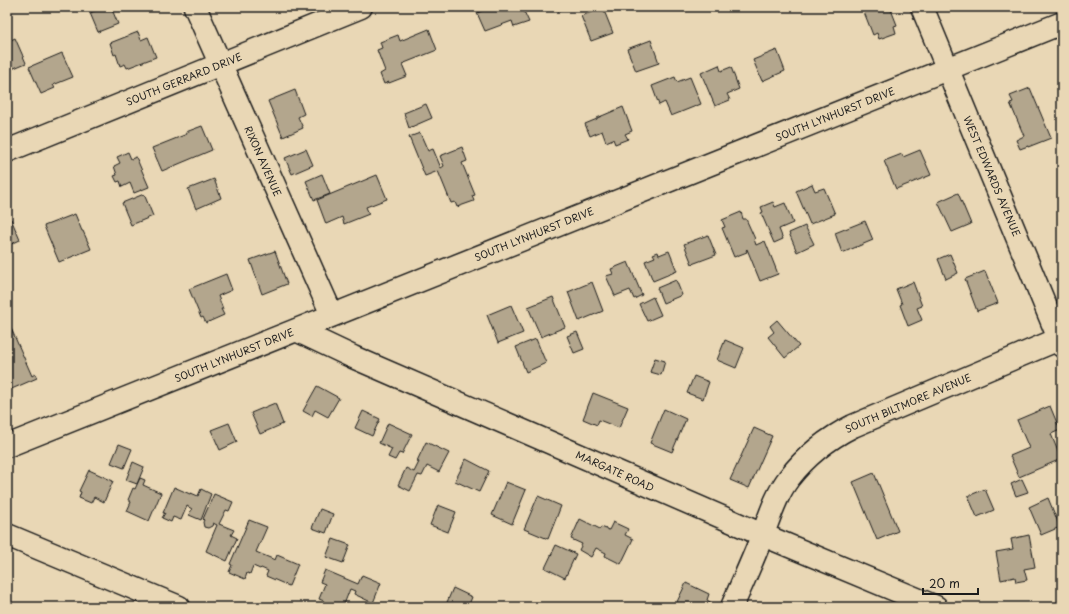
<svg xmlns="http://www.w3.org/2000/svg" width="1069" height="614" font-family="'Playpen Sans',sans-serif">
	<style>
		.building { fill: #b3a68d; stroke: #1c1c1c }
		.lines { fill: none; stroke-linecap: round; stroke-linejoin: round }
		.minor-casing { stroke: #1c1c1c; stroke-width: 25 }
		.minor { stroke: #e9d7b5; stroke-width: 22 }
		.labels { text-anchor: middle; stroke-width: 3.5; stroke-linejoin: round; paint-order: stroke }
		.street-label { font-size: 10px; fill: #1c1c1c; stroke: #e9d7b5 }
	</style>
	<rect width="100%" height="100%" fill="#e9d7b5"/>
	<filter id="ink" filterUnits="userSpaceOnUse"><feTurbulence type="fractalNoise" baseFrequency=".025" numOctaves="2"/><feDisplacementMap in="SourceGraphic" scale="8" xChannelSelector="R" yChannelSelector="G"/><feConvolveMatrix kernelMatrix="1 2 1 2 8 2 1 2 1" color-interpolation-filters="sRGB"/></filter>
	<g filter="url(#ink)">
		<!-- building -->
		<path class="building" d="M104,7h7l7,17 -20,8 -8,-19z
			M491,7h31l7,15 -15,5 -2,-6 -27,10 -8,-18z
			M556,7h12l-10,4z
			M862,7h28l7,18 -3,1 2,7 -17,6 -2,-6 -4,2z
			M603,8l10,25 -22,8 -10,-25z
			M429,29l8,21 -35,14 5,12 -18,7v-1l-5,2 -4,-10 5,-3 -8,-21 5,-2 -2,-6 18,-7 2,6z
			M138,32l3,8 7,-3 8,20 -29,11 -2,-4 -5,2 -4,-12 -2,1 -4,-12z
			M15,38l11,25 -19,8v-29z
			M651,40l8,23 -23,8 -9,-22z
			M777,50l8,21 -23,10 -9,-21z
			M62,53l11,24 -20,8 2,3 -14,6 -12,-27z
			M719,65l2,6 10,-4 8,22 -12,5 3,6 -15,6 -14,-33z
			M675,77l2,5 13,-5 11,27 -30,12 -6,-14 -6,3 -7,-19z
			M1030,88l21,50 -23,9v-1l-8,3 -4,-9 8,-4 -14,-33 3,-1 -3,-6z
			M295,90l9,24 -6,3 5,11 -20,9 -15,-36z
			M426,104l6,14 -23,10 -5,-15z
			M623,107l9,24 -7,3 3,5 -13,5 -2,-5 -7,3 -4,-11 -12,5 -5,-12 12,-5v-1z
			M202,126l10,24 -50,21 -10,-23 35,-14 -1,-2z
			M420,133l8,18 5,-2 8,19 3,-2 -4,-10 22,-9 5,14 -5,2 13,32 -3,1 2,5 -17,6 -2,-5 -4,1 -13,-32 -13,5 -16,-39z
			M306,149l7,16 -21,9 -7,-16z
			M920,150l11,25 -35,14 -12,-28 18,-7 1,3z
			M128,152l3,7 5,-2 13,30 -15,6 -4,-10 -8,4 -2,-6 -3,1 -3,-6 3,-1 -3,-9 6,-3 -3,-6z
			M322,174l8,20 -16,6 -8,-19z
			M377,175l10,24 -21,8 3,7 -25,10 -2,-7 -16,7 -9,-24z
			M214,179l7,19 -25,11 -8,-20z
			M812,184l3,7 9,-3 11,26 -25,10 -14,-33z
			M958,193l13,31 -19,8 -14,-30z
			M144,194l9,22 -22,9 -9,-22z
			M773,202l2,5 10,-4 8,20 -14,6 4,10 -9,4 -13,-30 2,-1 -2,-5z
			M741,212l2,7h3l9,20h-1l2,6 9,-4 13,33 -18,7 -13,-32 -1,1 1,2 -13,5 -12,-29 3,-1 -3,-7z
			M75,214l7,17h1l8,18 -32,13 -15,-36z
			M11,219l9,21 -13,6v-26z
			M865,221l8,19 -31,13 -7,-20z
			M805,226l9,18 -17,8 -8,-19z
			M708,235l8,20 -24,9 -8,-20z
			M275,251l12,33 -25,10 -12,-34z
			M669,251l8,20 -24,10 -8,-20 10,-4 -2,-3 5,-2 1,3z
			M950,254l8,19 -12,6 -8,-20z
			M628,262l14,33 -8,4 -4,-9 -15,6 -9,-20 7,-2 -2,-5z
			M985,271l13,32 -21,8 -12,-32z
			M226,274l6,16 -14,6 5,13h-2l3,6 -18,8 -3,-6 -2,1 -12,-29z
			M676,280l6,15 -19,8 -6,-15z
			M592,282l11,29 -24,10 -11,-29z
			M913,282l9,24 -5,2 5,12 -14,6 -8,-21 2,-1 -6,-15z
			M553,297l12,30 -24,10 -13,-30z
			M653,297l8,18 -14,6 -8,-17z
			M511,305l12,28 -25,10 -11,-28z
			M777,320l22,26 -14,12 -17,-21 6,-5 -4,-6z
			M10,326l22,50 3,-2 2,4 -30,13v-63z
			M577,332l7,17 -10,4 -7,-17z
			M536,339l10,24 -20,9 -10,-25z
			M725,340l19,8 -8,20 -19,-8z
			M655,358l10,3 -4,14 -11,-3z
			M694,376l15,6 -6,17 -16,-6z
			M317,386l22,12 -11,19 -13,-7 -3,6 -9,-5z
			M593,393l35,14 -9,21 -20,-8 -2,5 -14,-6z
			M275,403l8,21 -23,10 -9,-21z
			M1050,406l10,24 -9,4 10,25 -42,18 -9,-21 19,-8 -12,-28z
			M664,409l22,10 -14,33 -22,-9z
			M363,411l17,8 -8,17 -17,-8z
			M229,423l8,19 -17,8 -9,-20z
			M388,423l24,11 -10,20 -3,-1 -4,7 -7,-3 4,-8 -13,-6z
			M754,428l18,8 -23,52 -19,-8z
			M426,442l23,11 -10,19 -12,-6 -5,10 -4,-1 -8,16 -12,-6 8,-17 8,4 5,-10 -2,-1z
			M119,444l13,5 -8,19 -13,-5z
			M466,459l23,12 -10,21 -24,-11z
			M133,462l11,5 -7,17 -11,-4z
			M89,470l24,11 -9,21 -10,-5 -3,6 -12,-5 2,-6 -2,-1z
			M874,473l24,58 -21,9 -24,-58z
			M140,478l5,2 -2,5 18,8 -12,28 -22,-10 4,-9 -3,-2 5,-12 2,1z
			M1022,479l6,13 -12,4 -5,-12z
			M506,482l20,8 -14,34 -20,-9z
			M174,487l16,7 1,-1 7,3 3,-7 10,5 -10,26 -12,-5 3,-6 -5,-3 -6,14 -8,-3 -2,5 -9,-4 3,-5h-2z
			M985,489l9,21 -17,7 -9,-21z
			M214,494l19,8 -4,9 -3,-1 -7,14 15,6 -3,5 6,3 -10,23 -21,-10 11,-26 -4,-2 -1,3 -4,2 -4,-1 -1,-5 1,-2 -1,-1z
			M538,496l23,10 -13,33 -24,-10z
			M1048,498l12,29 -19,8 -12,-28z
			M438,505l18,7 -8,20 -18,-7z
			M320,509l13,5 -7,19 -14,-5z
			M580,519l20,10 1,-2 8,3 4,-8 15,7 -3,6 8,4 -12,25 -16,-8 1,-3 -10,-5 -5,9 -12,-7 3,-6 -11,-5z
			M249,520l18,7 -11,25 19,8 2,-5 21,9 -9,22 -23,-10 2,-5 -7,-3 -1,1 -7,-3 -3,8 -3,-1 -2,6 -16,-7 3,-7 -2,-1z
			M1029,535l6,32 -11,2 3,11 -11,2 -1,-5 -14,3 -5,-28 17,-3 -2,-10z
			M333,539l17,6 -7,18 -17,-6z
			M556,545l20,9 -11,24 -20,-10z
			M325,570l33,14 4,-9 19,8 -8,20 -19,-9 1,-3 -5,-2 -7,18 -7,-1 -1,1 -13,-1 2,-5 -5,-2 6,-15 -5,-2z
			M686,583l23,11 -2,6 5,3 -2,4h-33l-2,-1z
			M453,588l19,9 -4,10h-23z"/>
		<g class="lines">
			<!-- minor casing -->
			<g class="minor-casing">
				<path id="minor" d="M195,7l137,308
					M922,7l140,339
					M7,151l354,-144
					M296,330l57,27 410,178 173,72
					M7,446l1055,-423
					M7,535l172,72
					M732,607c10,-24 21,-47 30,-71 8,-20 14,-41 27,-58 17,-22 40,-40 64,-52l206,-87"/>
			</g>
			<!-- minor -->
			<use href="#minor" class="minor"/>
		</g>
	</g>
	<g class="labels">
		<!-- street labels -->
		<g class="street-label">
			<text transform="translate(184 79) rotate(-22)" y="4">SOUTH GERRARD DRIVE</text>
			<text transform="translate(835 114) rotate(-22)" y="4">SOUTH LYNHURST DRIVE</text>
			<text transform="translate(263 161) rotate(66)" y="4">RIXON AVENUE</text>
			<text transform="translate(992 176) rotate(67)" y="4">WEST EDWARDS AVENUE</text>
			<text transform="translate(534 234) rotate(-22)" y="4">SOUTH LYNHURST DRIVE</text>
			<text transform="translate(234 355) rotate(-22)" y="4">SOUTH LYNHURST DRIVE</text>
			<text transform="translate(908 403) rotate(-23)" y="4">SOUTH BILTMORE AVENUE</text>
			<text transform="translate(615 471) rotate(24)" y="4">MARGATE ROAD</text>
		</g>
	</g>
	<!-- margin -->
	<rect width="1069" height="614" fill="none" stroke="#e9d7b5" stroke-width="24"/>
	<rect x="12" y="12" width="1045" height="590" fill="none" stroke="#1c1c1c" stroke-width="1.5" filter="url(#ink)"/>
	<!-- scale -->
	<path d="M923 588v6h55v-6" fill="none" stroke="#1c1c1c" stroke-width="2"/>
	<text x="929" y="588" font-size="12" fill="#1c1c1c" stroke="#e9d7b5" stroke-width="3" paint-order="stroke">20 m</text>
</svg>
